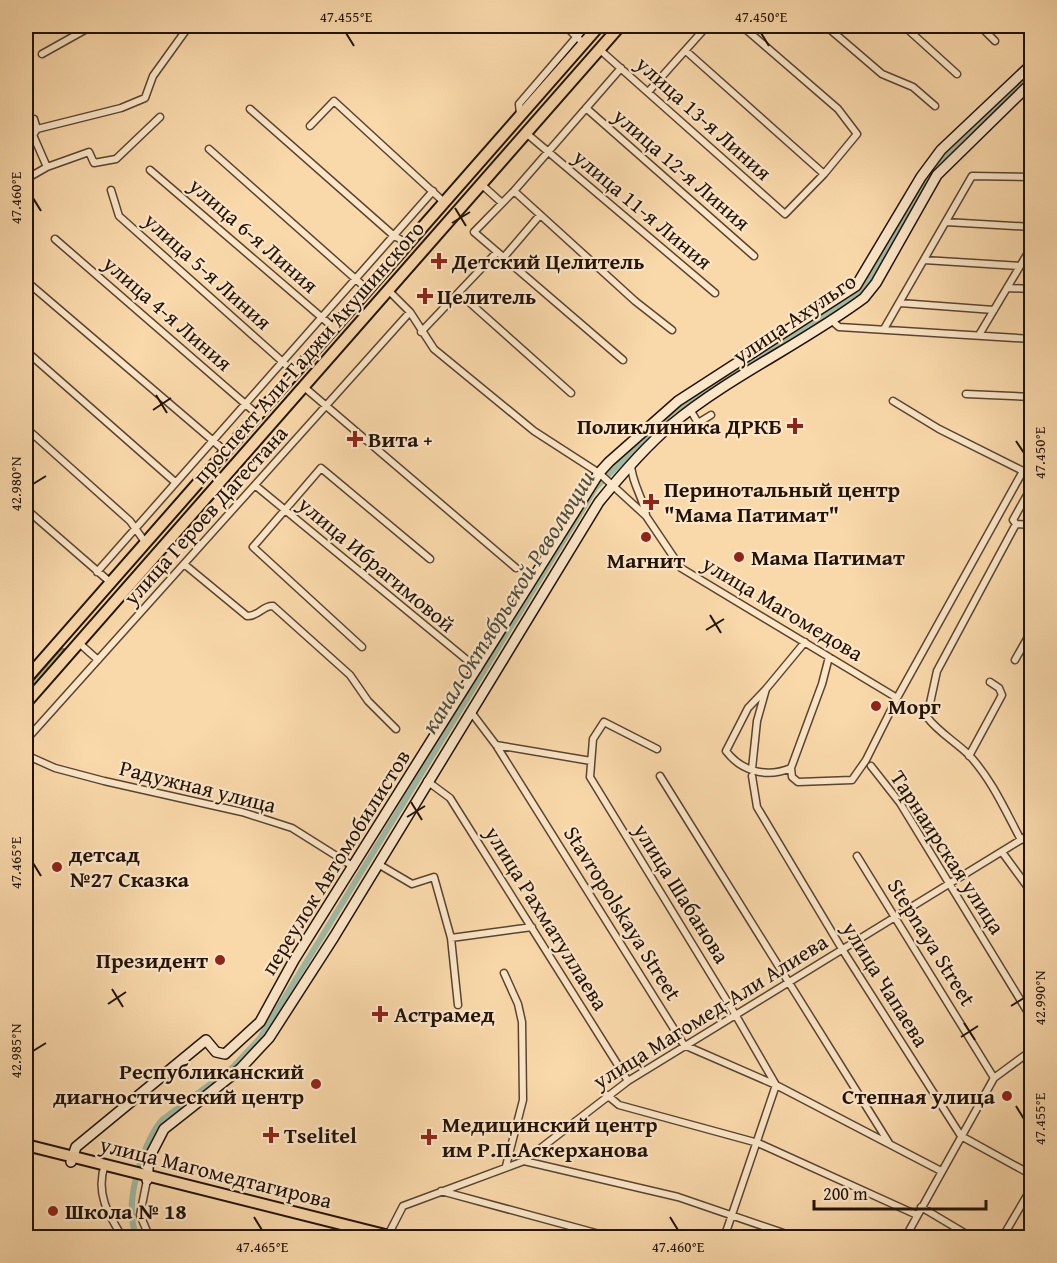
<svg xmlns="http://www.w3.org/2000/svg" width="1057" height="1263" font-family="'Gentium Book Plus',serif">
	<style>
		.grass { fill: url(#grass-tufts); stroke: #706848; stroke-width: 1.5 }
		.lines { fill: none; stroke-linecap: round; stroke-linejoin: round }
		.canal { stroke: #9ebaa5; stroke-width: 6 }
		.street-casing { stroke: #584430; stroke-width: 9 }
		.secondary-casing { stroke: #221208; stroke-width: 12 }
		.primary-casing { stroke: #221208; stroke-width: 14 }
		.street { stroke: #fbe6c8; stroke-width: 6 }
		.secondary { stroke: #fbe6c8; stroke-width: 9 }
		.primary { stroke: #f9d8aa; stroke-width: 10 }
		.ticks { fill: none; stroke: #221208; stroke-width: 2 }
		.poi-dot { fill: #8f2418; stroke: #fbe6c8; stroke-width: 2 }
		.labels { text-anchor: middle; stroke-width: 4.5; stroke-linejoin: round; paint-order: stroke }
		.street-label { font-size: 22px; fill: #221208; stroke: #fbe6c8 }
		.poi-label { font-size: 22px; font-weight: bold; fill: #221208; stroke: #fbe6c8; text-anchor: start }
		.water-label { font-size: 24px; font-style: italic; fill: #4d4d3f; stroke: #fbe6c8 }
		.neatline { fill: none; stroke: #221208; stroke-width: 2 }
		.ticks-label { font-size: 15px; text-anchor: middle; fill: #221208 }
	</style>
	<defs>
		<pattern id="grass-tufts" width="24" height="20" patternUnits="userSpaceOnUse" patternTransform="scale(1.5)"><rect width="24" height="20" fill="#bebe88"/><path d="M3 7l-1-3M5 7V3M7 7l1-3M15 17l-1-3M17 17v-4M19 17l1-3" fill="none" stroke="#a3a274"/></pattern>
	</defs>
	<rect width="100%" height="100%" fill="#f9d8aa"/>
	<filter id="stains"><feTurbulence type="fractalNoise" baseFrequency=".00333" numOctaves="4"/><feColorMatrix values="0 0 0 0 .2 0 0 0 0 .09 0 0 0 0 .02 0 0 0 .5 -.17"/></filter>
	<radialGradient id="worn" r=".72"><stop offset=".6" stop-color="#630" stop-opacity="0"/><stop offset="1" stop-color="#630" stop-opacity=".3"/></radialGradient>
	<!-- grass -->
	<path class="grass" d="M61,649h4l-39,46v-6z"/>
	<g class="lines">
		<!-- canal -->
		<path class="canal" d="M138,1238c-17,-28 4,-95 24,-118l70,-52 28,-30 336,-551 77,-76 175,-110 17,-14 69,-118 13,-15 85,-80"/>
		<!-- street casing -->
		<g class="street-casing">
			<path id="street" d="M565,26l14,13
				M826,26l56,48 31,13 22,19
				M904,26l53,48
				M980,26l15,15
				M599,49l186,165 39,-40 33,-40 -19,-25 -96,-83
				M686,51l138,123
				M42,54l50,-28
				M621,68l-107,123 -40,41 149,128
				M649,91l58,-65
				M586,108l168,148
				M250,109l143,126 15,9
				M520,114l-1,-10 67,-78
				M34,119l3,10 -4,6 14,32
				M310,126l24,-25 111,102
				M37,129l84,-21 24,-10 8,-22 36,-50
				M526,133l189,160
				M209,149l159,141
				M150,170l184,158
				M26,179l21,-12 42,-15 5,11 22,-4 44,-42
				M481,184l21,19
				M111,190l8,26 175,156
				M514,191l121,110 37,29
				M946,222l86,5
				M55,239l202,175
				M504,257l36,-42
				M924,260l96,6
				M26,281l199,170
				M1007,288l25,1
				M388,290l22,22 24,37 100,82 65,42 47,43 35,52 216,130
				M460,294l111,99
				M900,303l94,7
				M831,320l8,7 193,12
				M884,329l88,-153 60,1
				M421,332l76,-80
				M979,335l53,-89
				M26,351l149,131
				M304,387l212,181
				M966,394l66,3
				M691,411l7,12 13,-8
				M26,428l104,93 15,21
				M631,463c0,19 12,34 15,52
				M256,486l222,183
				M1032,486l-19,34 3,4 16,1
				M26,509l84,73
				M1016,524l-79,147 -10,46c11,15 29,25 42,38 23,25 36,55 52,85
				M184,564l63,52c11,1 16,-11 26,-10l77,69 18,26 28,28
				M97,572l336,-381
				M79,643l19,17
				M362,647l-109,-100 68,-79 109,91
				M1015,660l17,-30
				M766,689l-18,19 -22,43c16,21 41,27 65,17l1,9 6,5 54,-2 14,-20 31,-62 126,-227 -84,-42 -46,-28
				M471,712l25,33 188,300 92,40 165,86
				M26,740l384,-428
				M496,745l95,16
				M657,749l-53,-27 -11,17 -3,38 145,237 41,71 -52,153
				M26,755l29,13 49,13 138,31 50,16 62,39
				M969,756l33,-61 -3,-7 -9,-6
				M871,766l29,37 132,216
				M791,768l31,-84 7,-27
				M752,769l5,-48 9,-32 39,-47
				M660,776l229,367
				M752,776l5,31 85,142 119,187 71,39
				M427,781l23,17 178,283
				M1002,852l30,41
				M857,856l137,222
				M378,864l34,20 22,-7 17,61 7,67
				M451,938l81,-11
				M504,973l14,31 4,18 1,78 -17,66
				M607,1095l12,10 139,38 159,72
				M524,1161l154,36 120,41
				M105,1164c-10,29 3,50 18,74
				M147,1180l-7,35 10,23
				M441,1191l173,47
				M921,1207l52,31
				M387,1237l16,-31 121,-45 104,-80 404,-248
				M905,1238l89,-160 38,-28
				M1002,1238l30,-51"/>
		</g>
		<!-- secondary casing -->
		<g class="secondary-casing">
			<path id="secondary" d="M71,1162l5,-15 130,-107 10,12 9,2 35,-32 34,-62 305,-487 10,-11 69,-61 178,-115 65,-109 20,-27 91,-86
				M147,1180l2,-22 15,-29 76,-60 29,-31 65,-101 265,-435c22,-27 45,-54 72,-77 59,-49 131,-81 193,-127l12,-15 61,-108 95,-93"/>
		</g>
		<!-- primary casing -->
		<g class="primary-casing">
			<path id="primary" d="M26,679l573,-653
				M26,703l594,-677
				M26,1145l371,93"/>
		</g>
		<!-- street -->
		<use href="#street" class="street"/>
		<!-- secondary -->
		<use href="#secondary" class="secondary"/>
		<!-- primary -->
		<use href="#primary" class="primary"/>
	</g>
	<!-- ticks -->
	<path class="ticks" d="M346,33l8,13M761,33l8,13M33,198l8,13M455,208l11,18M452,223l18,-11M156,395l11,18M153,410l18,-12M1016,441l8,12M33,484l13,-8M710,615l11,18M706,630l18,-11M411,802l11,18M407,817l18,-11M33,863l8,13M112,989l11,18M108,1004l18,-12M1011,1006l13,-8M964,1023l11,17M961,1037l17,-11M33,1051l13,-8M1016,1106l8,13M254,1217l8,13M670,1217l8,13"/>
	<!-- markers -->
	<g class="poi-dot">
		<path d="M436 252h6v6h6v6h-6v6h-6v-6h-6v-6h6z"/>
		<path d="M422 287h6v6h6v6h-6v6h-6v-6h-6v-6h6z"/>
		<path d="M792 417h6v6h6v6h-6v6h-6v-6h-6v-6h6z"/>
		<path d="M352 430h6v6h6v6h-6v6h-6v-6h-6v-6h6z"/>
		<path d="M648 493h6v6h6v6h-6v6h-6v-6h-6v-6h6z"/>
		<circle cx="646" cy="537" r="6"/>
		<circle cx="739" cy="557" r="6"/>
		<circle cx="876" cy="706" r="6"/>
		<circle cx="57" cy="867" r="6"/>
		<circle cx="220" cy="960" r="6"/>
		<path d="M377 1005h6v6h6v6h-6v6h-6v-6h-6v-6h6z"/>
		<circle cx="316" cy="1084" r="6"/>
		<circle cx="1007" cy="1096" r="6"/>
		<path d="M268 1126h6v6h6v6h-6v6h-6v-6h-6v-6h6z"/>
		<path d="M426 1128h6v6h6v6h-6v6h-6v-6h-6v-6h6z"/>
		<circle cx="53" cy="1211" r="6"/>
	</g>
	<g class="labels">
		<!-- street labels -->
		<g class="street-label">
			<text transform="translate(704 118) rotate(42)" y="8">улица 13-я Линия</text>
			<text transform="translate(682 169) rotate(41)" y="8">улица 12-я Линия</text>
			<text transform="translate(643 209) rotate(40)" y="8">улица 11-я Линия</text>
			<text transform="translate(254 235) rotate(41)" y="8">улица 6-я Линия</text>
			<text transform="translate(208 271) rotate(42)" y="8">улица 5-я Линия</text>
			<text transform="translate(168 313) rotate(41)" y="8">улица 4-я Линия</text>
			<text transform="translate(794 318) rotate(-34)" y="8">улица Ахульго</text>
			<text transform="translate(308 352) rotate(-49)" y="8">проспект Али-Гаджи Акушинского</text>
			<text transform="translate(205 515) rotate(-48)" y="8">улица Героев Дагестана</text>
			<text transform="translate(377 564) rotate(40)" y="8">улица Ибрагимовой</text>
			<text transform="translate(783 608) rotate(31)" y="8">улица Магомедова</text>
			<text transform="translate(198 786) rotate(14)" y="8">Радужная улица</text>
			<text transform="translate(948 852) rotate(57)" y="8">Тарнаирская улица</text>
			<text transform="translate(335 862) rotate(-58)" y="8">переулок Автомобилистов</text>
			<text transform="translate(682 893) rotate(58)" y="8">улица Шабанова</text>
			<text transform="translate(623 913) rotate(58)" y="8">Stavropolskaya Street</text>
			<text transform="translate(547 918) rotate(58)" y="8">улица Рахматуллаева</text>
			<text transform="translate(932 942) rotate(58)" y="8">Stepnaya Street</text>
			<text transform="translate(886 984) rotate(58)" y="8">улица Чапаева</text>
			<text transform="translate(710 1011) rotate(-32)" y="8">улица Магомед-Али Алиева</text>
			<text transform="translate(216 1172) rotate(14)" y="8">улица Магомедтагирова</text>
		</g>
		<!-- poi labels -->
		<g class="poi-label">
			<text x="452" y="269">Детский Целитель</text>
			<text x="437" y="304">Целитель</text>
			<text x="782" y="434" text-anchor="end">Поликлиника ДРКБ</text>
			<text x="368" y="447">Вита +</text>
			<text x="664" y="497">Перинотальный центр<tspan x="664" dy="25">"Мама Патимат"</tspan></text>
			<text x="751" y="565">Мама Патимат</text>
			<text x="646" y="568" text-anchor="middle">Магнит</text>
			<text x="888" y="714">Морг</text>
			<text x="69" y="862">детсад<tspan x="69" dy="25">№27 Сказка</tspan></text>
			<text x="208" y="968" text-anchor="end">Президент</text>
			<text x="394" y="1022">Астрамед</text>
			<text x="304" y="1079" text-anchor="end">Республиканский<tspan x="304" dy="25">диагностический центр</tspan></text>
			<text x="995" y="1104" text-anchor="end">Степная улица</text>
			<text x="442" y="1132">Медицинский центр<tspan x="442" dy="25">им Р.П.Аскерханова</tspan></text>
			<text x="284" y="1143">Tselitel</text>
			<text x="65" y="1219">Школа № 18</text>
		</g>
		<!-- water labels -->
		<g class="water-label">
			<text transform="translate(508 602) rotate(-58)" y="8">канал Октябрьской Революции</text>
		</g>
	</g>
	<!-- margin -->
	<rect width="1057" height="1263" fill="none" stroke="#f9d8aa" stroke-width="66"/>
	<!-- scale -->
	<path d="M814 1200v9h172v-9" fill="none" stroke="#221208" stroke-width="3"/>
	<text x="823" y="1200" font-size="18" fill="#221208" stroke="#fbe6c8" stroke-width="4.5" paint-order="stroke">200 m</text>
	<rect x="33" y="33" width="991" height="1197" class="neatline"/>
	<g class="ticks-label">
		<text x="346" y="22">47.455°E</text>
		<text x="761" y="22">47.450°E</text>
		<text transform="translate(16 198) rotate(-90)" y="5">47.460°E</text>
		<text transform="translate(1040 453) rotate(-90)" y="5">47.450°E</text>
		<text transform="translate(16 484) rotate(-90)" y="5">42.980°N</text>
		<text transform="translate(16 863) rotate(-90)" y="5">47.465°E</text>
		<text transform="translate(1040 998) rotate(-90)" y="5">42.990°N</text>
		<text transform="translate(16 1051) rotate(-90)" y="5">42.985°N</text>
		<text transform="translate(1040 1119) rotate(-90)" y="5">47.455°E</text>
		<text x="262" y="1252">47.465°E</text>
		<text x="678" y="1252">47.460°E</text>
	</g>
	<rect width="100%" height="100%" filter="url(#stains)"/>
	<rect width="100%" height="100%" fill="url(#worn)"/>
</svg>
